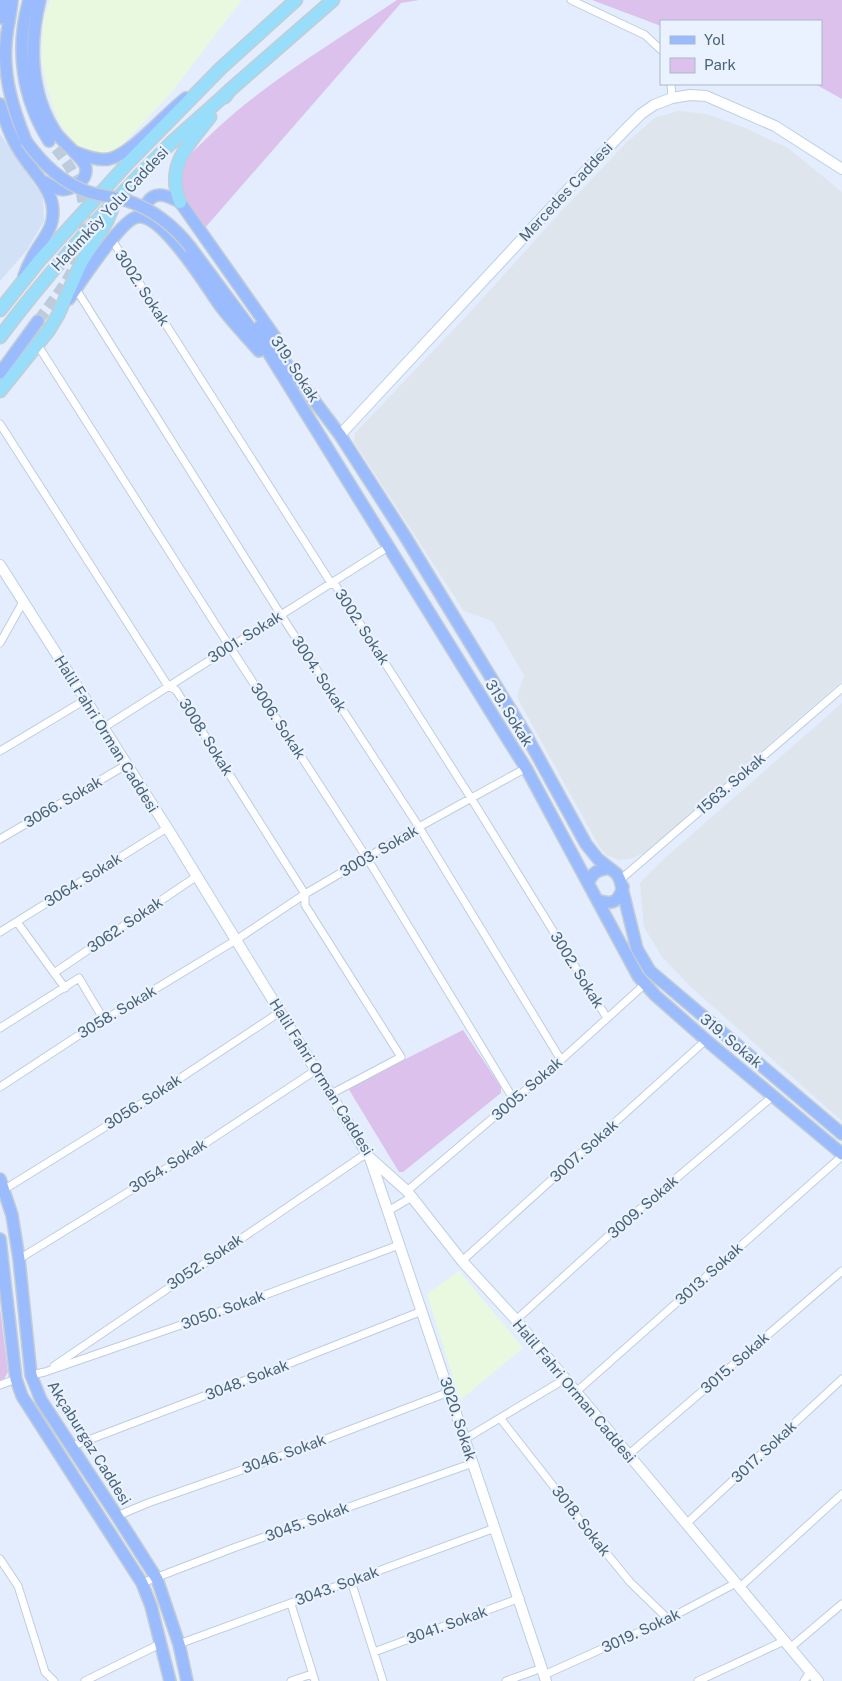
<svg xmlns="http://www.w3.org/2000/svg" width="842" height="1681" font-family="'Public Sans',sans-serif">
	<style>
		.residential { fill: #d2e1f5 }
		.industrial { fill: #dee5ec }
		.education { fill: #e9f9e0 }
		.green { fill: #dbc1eb }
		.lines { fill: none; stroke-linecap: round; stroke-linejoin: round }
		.primary-tunnel { stroke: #bdcbdb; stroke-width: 11; stroke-dasharray: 11 5.5; stroke-linecap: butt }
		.street-casing { stroke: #bccee0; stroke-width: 9 }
		.secondary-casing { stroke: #bad0e4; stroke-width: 12 }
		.primary-casing { stroke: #c4cdd3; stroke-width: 14 }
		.highway-casing { stroke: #c4cdd3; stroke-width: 15 }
		.street { stroke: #fff; stroke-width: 7 }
		.secondary { stroke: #fff; stroke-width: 10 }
		.primary { stroke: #9abcfe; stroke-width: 11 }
		.highway { stroke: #98ddf9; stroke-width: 12 }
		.primary-bridge-casing { stroke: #c4cdd3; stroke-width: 14; stroke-linecap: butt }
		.primary-bridge { stroke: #9abcfe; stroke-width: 11 }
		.labels { text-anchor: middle; stroke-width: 4.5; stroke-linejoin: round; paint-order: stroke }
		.street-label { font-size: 15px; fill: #486476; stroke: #ebf2ff }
	</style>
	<rect width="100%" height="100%" fill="#e4edfd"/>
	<!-- residential -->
	<path class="residential" d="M0,134l43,63 1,24 -17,29 -27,31z"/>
	<!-- industrial -->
	<path class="industrial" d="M679,111l28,3 38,14 43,20 54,44v489l-197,172 -16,6 -10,1 -13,-5 -7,-9 -82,-149 7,-22 -32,-54 -28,-10 -110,-169 1,-9 118,-124 84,-93 69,-73 30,-26z
		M842,703v418l-150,-133 -30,-31 -18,-30 -4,-44 26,-26z"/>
	<!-- education -->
	<path class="education" d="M50,0h192l-72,94 -54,57 -18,2 -20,-6 -8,-9 -11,-16 -11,-31 -6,-29 1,-40z
		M459,1271l64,77 -63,52 -33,-106z"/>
	<!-- green -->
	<path class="green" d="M397,0h22l-18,3 -197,226c-11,-16 -30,-37 -23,-58 4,-14 16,-23 26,-33 55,-54 126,-95 190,-138z
		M592,0h250v99l-27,-15h6v-63h-160v5z
		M463,1030l38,57v6l-98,79h-4l-51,-84z
		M0,1308l8,64 -4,7 -4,1z"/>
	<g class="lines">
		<!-- primary-tunnel -->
		<path class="primary-tunnel" d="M38,321c27,-37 52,-65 46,-114 -2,-9 -3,-21 -8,-29 -7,-14 -17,-26 -27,-37"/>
		<!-- street casing -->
		<g class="street-casing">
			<path id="street" d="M571,0l74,35 16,15
				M671,84l1,14
				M112,240c73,114 145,229 219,343l5,3 135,212 136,220
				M76,289l205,326 138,212 142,233
				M37,344l193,303 137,211 147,242
				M0,424l168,262 8,4 129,204v11l96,152 -70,37
				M0,643l23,-41
				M103,728l285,-181
				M0,751l85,-51
				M0,839l126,-74
				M620,880l222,-192
				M17,922l48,66
				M0,932l167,-104
				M54,973l143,-97
				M0,1028l79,-50 25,42
				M0,1087l76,-50 160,-97 69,-46 114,-67 107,-59
				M5,1189l121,-75 154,-102
				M407,1191l154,-131 84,-76
				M388,1211l24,-14
				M19,1259l158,-97 139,-92
				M462,1261l244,-221
				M516,1320l90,-82 167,-142
				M54,1366l313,-213
				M31,1375l14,-3 185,-64 169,-63
				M0,1385l16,-6
				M576,1392l266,-236
				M500,1418l90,115 40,49 38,37
				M465,1439l100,-60
				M70,1447l218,-83 134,-53
				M628,1455l214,-184
				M117,1516l31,-13 128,-45 173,-66
				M686,1524l156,-145
				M0,1559l18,27 27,86 9,9
				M351,1581l32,100
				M142,1583l94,-36 237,-84
				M739,1588l103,-94
				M291,1604l24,77
				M179,1644l316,-116
				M790,1648l52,-44
				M374,1652l146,-54
				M544,1675l124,-56 68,-36
				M85,1681l75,-37
				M291,1681l21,-7
				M506,1681l36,-13
				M698,1681l86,-40
				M804,1681l6,-9"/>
		</g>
		<!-- secondary casing -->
		<g class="secondary-casing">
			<path id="secondary" d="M340,435l235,-253 52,-54 14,-14 13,-9 18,-7 18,-3 16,1 69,30 67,43
				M0,565l171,269 198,323 38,34 55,70 54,59 302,361
				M370,1158l176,523"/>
		</g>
		<!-- primary casing -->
		<g class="primary-casing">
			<path id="primary" d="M12,0c-1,14 -5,28 -6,42 -3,35 7,67 20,99
				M29,0c-14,48 -7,98 20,141
				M40,0c-11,43 -10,94 16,133 6,9 31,28 30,37 0,6 -3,10 -7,13 -16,12 -22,6 -38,-3
				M0,18l6,-18
				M0,104c5,16 10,32 19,46 14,24 39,41 33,71 -2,11 -11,21 -16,30 -5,8 -9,16 -12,25
				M75,152c11,4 23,9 34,7 23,-5 57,-46 77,-61
				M145,216c-2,-9 4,-21 15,-21 7,0 14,4 20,7l95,135
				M191,248l77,104 244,394 14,22 112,208 17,19 51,45 136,114
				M69,299c11,-16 52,-79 68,-82 25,-5 71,72 84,90 12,16 25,29 38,44
				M259,327l81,108 63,98 123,202 60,109 12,15 19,15 3,6 17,69 13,22 192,163
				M0,373l38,-52
				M588,883c5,-11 9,-13 21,-15
				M597,900c15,5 21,3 26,-13
				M0,1179l12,36 7,44 12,116 10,25 76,116 40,63 22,65 8,37
				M0,1239l16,140 6,17 120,187 9,23 19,75"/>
		</g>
		<!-- highway casing -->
		<g class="highway-casing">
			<path id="highway" d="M225,97l5,-7 103,-90
				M180,202c-15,-37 9,-58 30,-85
				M0,310l39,-49 88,-97 94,-96 75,-68
				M0,337c51,-68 108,-131 168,-191 20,-19 42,-37 62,-56
				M0,391l49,-61 9,-15 23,-52 26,-42 5,-12"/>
		</g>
		<!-- street -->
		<use href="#street" class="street"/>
		<!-- secondary -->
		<use href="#secondary" class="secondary"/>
		<!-- primary -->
		<use href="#primary" class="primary"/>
		<!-- highway -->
		<use href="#highway" class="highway"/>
		<!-- primary-bridge casing -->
		<g class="primary-bridge-casing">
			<path id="primary-bridge" d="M26,141c15,21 33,39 57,49 14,6 30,6 45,11 26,9 47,26 63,47"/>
		</g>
		<!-- primary-bridge -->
		<use href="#primary-bridge" class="primary-bridge"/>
	</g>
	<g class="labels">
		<!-- street labels -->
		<g class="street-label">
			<text transform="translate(566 192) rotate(-47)" y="5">Mercedes Caddesi</text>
			<text transform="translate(110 209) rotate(-47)" y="5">Hadımköy Yolu Caddesi</text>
			<text transform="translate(142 288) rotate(57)" y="5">3002. Sokak</text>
			<text transform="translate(295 369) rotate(57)" y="5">319. Sokak</text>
			<text transform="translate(362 627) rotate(57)" y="5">3002. Sokak</text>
			<text transform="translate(245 637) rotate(-32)" y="5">3001. Sokak</text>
			<text transform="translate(319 674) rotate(57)" y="5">3004. Sokak</text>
			<text transform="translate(509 713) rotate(58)" y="5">319. Sokak</text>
			<text transform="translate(278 721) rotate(57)" y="5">3006. Sokak</text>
			<text transform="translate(106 734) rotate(58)" y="5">Halil Fahri Orman Caddesi</text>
			<text transform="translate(206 737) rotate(58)" y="5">3008. Sokak</text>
			<text transform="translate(731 784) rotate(-41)" y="5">1563. Sokak</text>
			<text transform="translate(63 802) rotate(-30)" y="5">3066. Sokak</text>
			<text transform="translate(379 851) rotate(-30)" y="5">3003. Sokak</text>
			<text transform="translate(83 880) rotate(-32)" y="5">3064. Sokak</text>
			<text transform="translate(125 925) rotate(-34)" y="5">3062. Sokak</text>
			<text transform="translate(577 970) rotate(58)" y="5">3002. Sokak</text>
			<text transform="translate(117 1012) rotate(-31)" y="5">3058. Sokak</text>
			<text transform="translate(731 1041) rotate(40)" y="5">319. Sokak</text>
			<text transform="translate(321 1077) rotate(58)" y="5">Halil Fahri Orman Caddesi</text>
			<text transform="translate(527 1089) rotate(-41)" y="5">3005. Sokak</text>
			<text transform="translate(143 1102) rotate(-33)" y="5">3056. Sokak</text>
			<text transform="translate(584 1151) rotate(-42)" y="5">3007. Sokak</text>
			<text transform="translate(168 1166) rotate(-32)" y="5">3054. Sokak</text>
			<text transform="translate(643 1207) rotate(-41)" y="5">3009. Sokak</text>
			<text transform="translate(205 1262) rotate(-34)" y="5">3052. Sokak</text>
			<text transform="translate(709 1274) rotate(-42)" y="5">3013. Sokak</text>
			<text transform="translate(223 1310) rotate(-20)" y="5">3050. Sokak</text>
			<text transform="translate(735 1363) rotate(-41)" y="5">3015. Sokak</text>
			<text transform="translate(247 1380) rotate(-21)" y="5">3048. Sokak</text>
			<text transform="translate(574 1391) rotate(50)" y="5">Halil Fahri Orman Caddesi</text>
			<text transform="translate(458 1419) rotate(72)" y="5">3020. Sokak</text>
			<text transform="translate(89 1443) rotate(58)" y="5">Akçaburgaz Caddesi</text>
			<text transform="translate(764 1452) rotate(-43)" y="5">3017. Sokak</text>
			<text transform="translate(284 1454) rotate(-20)" y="5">3046. Sokak</text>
			<text transform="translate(581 1521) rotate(52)" y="5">3018. Sokak</text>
			<text transform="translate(307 1522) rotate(-20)" y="5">3045. Sokak</text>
			<text transform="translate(337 1586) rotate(-20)" y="5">3043. Sokak</text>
			<text transform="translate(447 1625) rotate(-20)" y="5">3041. Sokak</text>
			<text transform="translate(641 1631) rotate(-25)" y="5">3019. Sokak</text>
		</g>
	</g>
	<!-- legend -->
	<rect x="660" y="20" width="162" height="65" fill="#ebf2ff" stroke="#aab9c8"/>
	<rect x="670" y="36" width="25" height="8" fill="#9abcfe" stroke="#aab9c8"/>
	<text x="704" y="45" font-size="15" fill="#486476">Yol</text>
	<rect x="670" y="58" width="25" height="15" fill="#dbc1eb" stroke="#aab9c8"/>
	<text x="704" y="70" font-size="15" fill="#486476">Park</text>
</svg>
